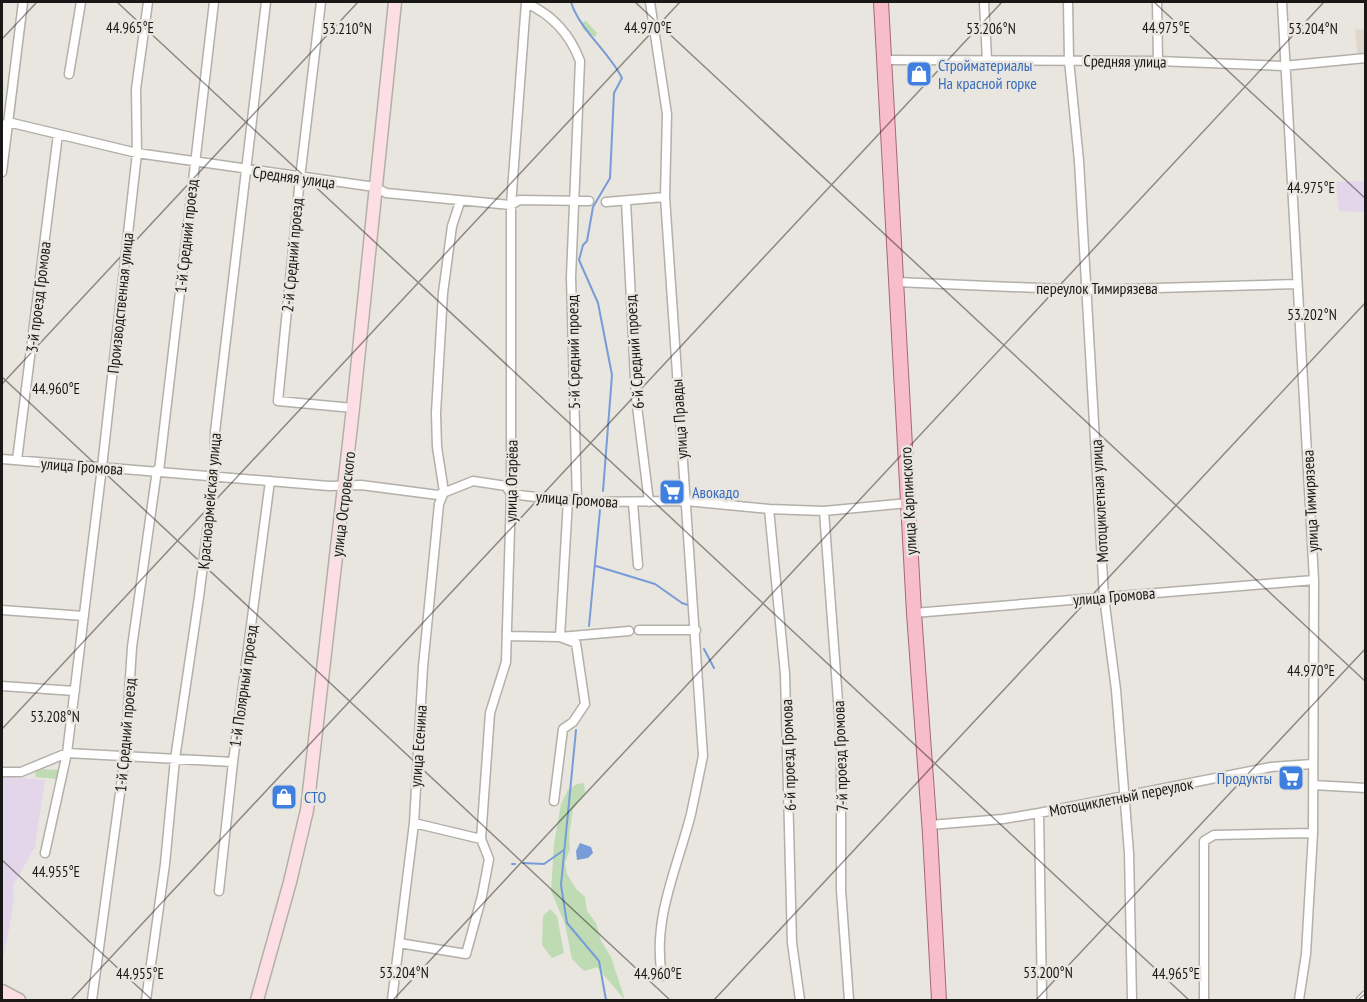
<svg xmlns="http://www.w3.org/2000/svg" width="1367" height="1002" font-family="'PT Sans Narrow',sans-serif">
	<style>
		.built { fill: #e0d7cb }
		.industrial { fill: #e4d6ea }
		.green { fill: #bedbb4 }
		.water { fill: #789cd7 }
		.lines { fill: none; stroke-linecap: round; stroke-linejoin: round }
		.stream { stroke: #789cd7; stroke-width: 2 }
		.street-casing { stroke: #b3afa9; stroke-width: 11 }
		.secondary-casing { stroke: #b3afa9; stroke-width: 15 }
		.primary-casing { stroke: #a86774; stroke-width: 16 }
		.street { stroke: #fff; stroke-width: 8 }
		.secondary { stroke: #fcdee4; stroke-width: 12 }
		.primary { stroke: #f8bdca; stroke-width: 14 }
		.ticks { fill: none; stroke: #1a1816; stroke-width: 1.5; stroke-opacity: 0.45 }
		.labels { text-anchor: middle; stroke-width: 5; stroke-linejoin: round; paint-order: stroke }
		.street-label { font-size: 16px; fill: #1a1816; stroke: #e9e5df }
		.shop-label { font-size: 16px; fill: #366cbe; stroke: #e9e5df; text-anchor: start }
		.ticks-label { font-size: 15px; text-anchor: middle; fill: #1a1816; stroke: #e9e5df; stroke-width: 5; stroke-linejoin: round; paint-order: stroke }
	</style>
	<rect width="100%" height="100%" fill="#e9e5df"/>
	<!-- built -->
	<path class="built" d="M1365,29v32h-7l-3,-31z"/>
	<!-- industrial -->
	<path class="industrial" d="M1365,181v31l-26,-1 -3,-29z
		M2,776l43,4 -10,67 -22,39 1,15 -12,65z"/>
	<!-- green -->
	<path class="green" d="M586,21l11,12 -2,4 -12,-8 -1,-7z
		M36,769l24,1 -2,9 -23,-2z
		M584,783l1,10 -12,16 -4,27 1,13 -5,14 2,11 9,15 9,8 2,14 9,12 5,18 10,16 14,43 -28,-33 -13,4 -12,-12 -7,-35 -14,-33 3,-47 7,-40 7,-14 9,-6z
		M550,909l7,7 7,37 -12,5 -10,-13 1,-29z"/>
	<!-- water -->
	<path class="water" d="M580,843l11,4 2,6 -5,5 -11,2 -1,-9z"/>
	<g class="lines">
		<!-- stream -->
		<path class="stream" d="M571,2c8,27 38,50 51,76l-8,15 -4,85 -17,29 -6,34 -4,4 -4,15 19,43 14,72 -9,116
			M596,566l59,18 27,19 9,3
			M589,626l11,-116
			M704,649l10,19
			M576,730l-15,155 6,38 32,38 7,39
			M523,863l21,1 20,-14
			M512,864h3"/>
		<!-- street casing -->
		<g class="street-casing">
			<path id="street" d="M321,2l-21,176 -22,223 75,7
				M650,2l17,112 -2,83 38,559c-4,19 -8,39 -12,58 -14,55 -39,105 -29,162
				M984,2l3,58
				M1068,2l1,58 10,101 25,436 12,93 13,163 3,147
				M1157,2l1,59
				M1282,2l32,578 -1,253 -7,121 -7,46
				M526,3c27,12 44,31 54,58l-9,216 6,225
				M885,60l273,1 125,5 83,-8
				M69,74l12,-72
				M2,127l6,-5 129,31 238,34 11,6 125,12 8,-5 70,1
				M2,172l21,-170
				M626,201l10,197 13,104
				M606,202l59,-5
				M896,282l190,8 211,-6
				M2,459l327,27 32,-1 77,10 35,-14 33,5 5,8 66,8 109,-1 83,8 55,2 84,-8
				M17,460l41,-326
				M159,471l55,-469
				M633,503l5,62
				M769,509l16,165 7,269 8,57
				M824,511l17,231v148l8,110
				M2,610l82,6
				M914,613l400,-33
				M639,630h57
				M507,636l53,1 69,-6
				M2,686l73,5
				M2,772h19l46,-19 166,9
				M1313,785l53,3
				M554,801l9,-72 10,-7 12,-18 -9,-61 -16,-6 8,-137
				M1039,813l3,187
				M414,823l67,16
				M930,825l73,-6 36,-6 232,-46 41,-3
				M45,853l22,-100 35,-286 35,-314 -1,-64 12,-87
				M219,891l14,-129 37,-281
				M399,943l67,11 16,-58 7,-37 -8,-20 9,-126 16,-51 5,-168v-289l15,-203
				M92,1000l33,-244 7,-109 25,-177
				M146,1000l19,-136 10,-105 24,-162 15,-121 1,-44 51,-430
				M392,1000l22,-177 9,-156 16,-163 5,-12 -7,-45 -1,-34 7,-120 9,-67 8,-24
				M1204,1000v-159l10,-6 99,-2
				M1361,1000l5,-5"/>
		</g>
		<!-- secondary casing -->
		<g class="secondary-casing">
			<path id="secondary" d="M2,991l17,9
				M257,1000l33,-118 17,-72 46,-402 42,-406"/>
		</g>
		<!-- primary casing -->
		<g class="primary-casing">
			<path id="primary" d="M881,2l33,611 16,221 9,166"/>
		</g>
		<!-- street -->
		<use href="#street" class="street"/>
		<!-- secondary -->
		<use href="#secondary" class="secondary"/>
		<!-- primary -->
		<use href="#primary" class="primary"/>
	</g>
	<!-- ticks -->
	<path class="ticks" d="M117,2l1072,998M635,2l731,680M1154,2l212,197M2,39l35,-37M2,377l668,623M2,384l356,-382M2,729l678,-727M2,860l150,140M71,1000l931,-998M393,1000l931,-998M714,1000l652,-698M1036,1000l330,-352M1358,1000l8,-7"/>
	<!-- icons -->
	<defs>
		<g id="shop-square" transform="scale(1.35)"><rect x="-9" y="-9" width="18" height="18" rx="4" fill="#3f7fe0" stroke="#e9e5df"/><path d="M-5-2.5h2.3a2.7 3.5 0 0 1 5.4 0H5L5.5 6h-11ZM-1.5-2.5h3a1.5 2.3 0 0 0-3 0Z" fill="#fff"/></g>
		<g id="supermarket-square" transform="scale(1.35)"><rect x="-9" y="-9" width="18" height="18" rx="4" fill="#3f7fe0" stroke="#e9e5df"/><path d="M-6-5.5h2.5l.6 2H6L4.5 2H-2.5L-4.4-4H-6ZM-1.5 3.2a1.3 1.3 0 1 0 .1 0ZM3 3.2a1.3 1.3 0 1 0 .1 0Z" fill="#fff"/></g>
	</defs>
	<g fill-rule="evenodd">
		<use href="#shop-square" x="919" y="74"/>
		<use href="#supermarket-square" x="672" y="492"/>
		<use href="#supermarket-square" x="1291" y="778"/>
		<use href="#shop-square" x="284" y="797"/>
	</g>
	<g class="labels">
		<!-- street labels -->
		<g class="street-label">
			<text transform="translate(1125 61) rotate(1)" y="6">Средняя улица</text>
			<text transform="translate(294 177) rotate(8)" y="6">Средняя улица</text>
			<text transform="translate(186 236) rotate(-84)" y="6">1-й Средний проезд</text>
			<text transform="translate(292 255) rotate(-85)" y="6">2-й Средний проезд</text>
			<text x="1097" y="294">переулок Тимирязева</text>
			<text transform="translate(38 297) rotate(-83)" y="6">3-й проезд Громова</text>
			<text transform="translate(120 303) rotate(-84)" y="6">Производственная улица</text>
			<text transform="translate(573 352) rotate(-91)" y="6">5-й Средний проезд</text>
			<text transform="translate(634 352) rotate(-94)" y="6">6-й Средний проезд</text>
			<text transform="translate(679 419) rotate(-94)" y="6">улица Правды</text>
			<text transform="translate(82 466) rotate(4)" y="6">улица Громова</text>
			<text transform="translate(511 481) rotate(-89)" y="6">улица Огарёва</text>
			<text transform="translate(577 499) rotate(4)" y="6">улица Громова</text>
			<text transform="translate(209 501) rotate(-85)" y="6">Красноармейская улица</text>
			<text transform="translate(908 501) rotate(-93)" y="6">улица Карпинского</text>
			<text transform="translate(1099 501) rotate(-93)" y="6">Мотоциклетная улица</text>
			<text transform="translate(1310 501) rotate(-93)" y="6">улица Тимирязева</text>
			<text transform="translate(343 504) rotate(-83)" y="6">улица Островского</text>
			<text transform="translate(1114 596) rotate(-5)" y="6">улица Громова</text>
			<text transform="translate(243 686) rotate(-82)" y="6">1-й Полярный проезд</text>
			<text transform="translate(125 735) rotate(-85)" y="6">1-й Средний проезд</text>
			<text transform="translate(418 746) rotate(-86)" y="6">улица Есенина</text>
			<text transform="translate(788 755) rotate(-92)" y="6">6-й проезд Громова</text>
			<text transform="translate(840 756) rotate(-92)" y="6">7-й проезд Громова</text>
			<text transform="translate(1121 797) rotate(-11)" y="6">Мотоциклетный переулок</text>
		</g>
		<!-- shop labels -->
		<g class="shop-label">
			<text x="938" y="71">Стройматериалы<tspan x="938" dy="18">На красной горке</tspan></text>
			<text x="692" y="498">Авокадо</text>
			<text x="1272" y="784" text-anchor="end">Продукты</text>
			<text x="304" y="803">СТО</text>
		</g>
	</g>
	<g class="ticks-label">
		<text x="130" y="33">44.965°E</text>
		<text x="648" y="33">44.970°E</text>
		<text x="1166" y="33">44.975°E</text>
		<text x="347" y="34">53.210°N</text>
		<text x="991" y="34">53.206°N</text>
		<text x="1313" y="34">53.204°N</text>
		<text x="1311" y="193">44.975°E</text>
		<text x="1312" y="320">53.202°N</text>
		<text x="56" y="394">44.960°E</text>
		<text x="1311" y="676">44.970°E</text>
		<text x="55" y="722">53.208°N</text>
		<text x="56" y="877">44.955°E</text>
		<text x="404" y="978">53.204°N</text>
		<text x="1048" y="978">53.200°N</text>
		<text x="140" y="979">44.955°E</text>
		<text x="658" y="979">44.960°E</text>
		<text x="1176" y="979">44.965°E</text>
	</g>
	<!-- border -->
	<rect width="1367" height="1002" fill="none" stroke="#1a1816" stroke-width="6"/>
</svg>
